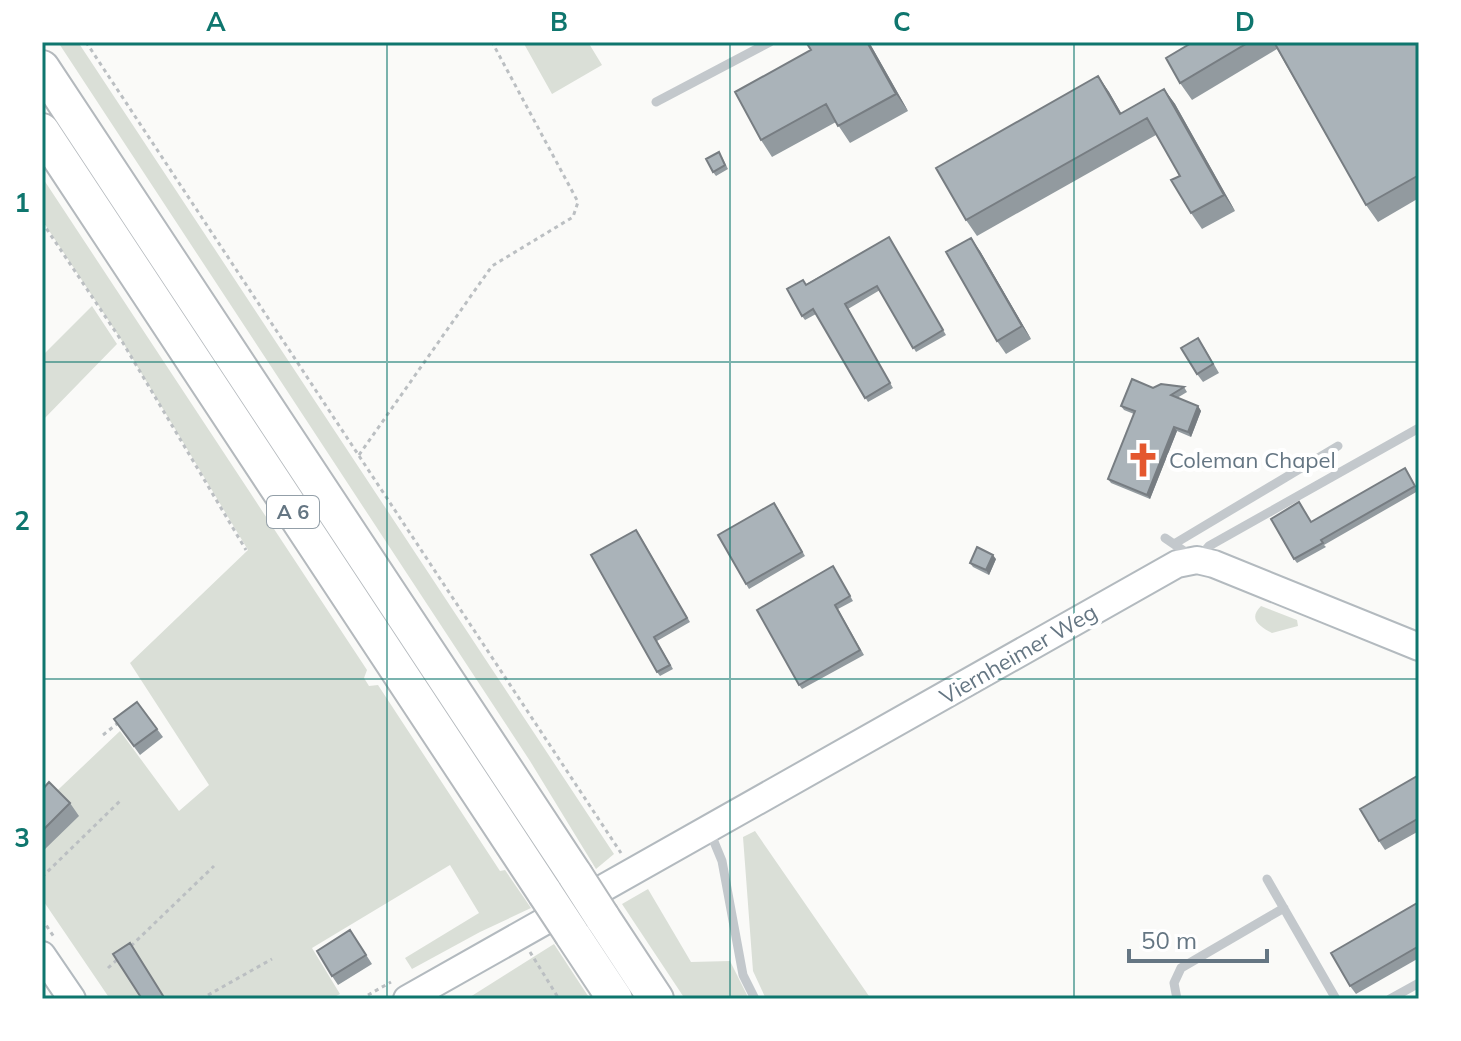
<svg xmlns="http://www.w3.org/2000/svg" width="1461" height="1041" font-family="Mulish,sans-serif">
	<style>
		.green { fill: #dadfd7 }
		.lines { fill: none; stroke-linecap: round; stroke-linejoin: round }
		.secondary-casing { stroke: #b3babf; stroke-width: 30 }
		.highway-casing { stroke: #b4b9bd; stroke-width: 38 }
		.path { stroke: #bbbfc2; stroke-width: 3; stroke-dasharray: 4 4; stroke-linecap: butt }
		.lane { stroke: #c3c8cc; stroke-width: 9 }
		.secondary { stroke: #fff; stroke-width: 26 }
		.highway { stroke: #fff; stroke-width: 34 }
		.highway-bridge-casing { stroke: #b4b9bd; stroke-width: 38; stroke-linecap: butt }
		.highway-bridge { stroke: #fff; stroke-width: 34 }
		.wall { fill: #929a9f }
		.shaded-wall { fill: #777d82 }
		.building { fill: #aab3b9; stroke: #777d82; stroke-width: 2 }
		.grid { fill: none; stroke: #0f766e; stroke-width: 2; stroke-opacity: 0.55 }
		.labels { text-anchor: middle; stroke-width: 8; stroke-linejoin: round; paint-order: stroke }
		.shield { fill: #fff; stroke: #939fa8; stroke-width: 2 }
		.shield-label { font-size: 20px; font-weight: bold; fill: #657683 }
		.poi-label { font-size: 22px; fill: #657683; stroke: #fff; text-anchor: start }
		.street-label { font-size: 22px; fill: #657683; stroke: #fff }
		.neatline { fill: none; stroke: #0f766e; stroke-width: 3 }
		.grid-label { font-size: 26px; text-anchor: middle; font-weight: bold; fill: #0f766e }
	</style>
	<rect width="100%" height="100%" fill="#fafaf8"/>
	<!-- green -->
	<path class="green" d="M58,42h20l536,812 -18,15 -66,-108z
		M523,42h65l14,23 -50,29z
		M42,177l325,493 -3,8 5,8 9,-1 122,186 5,-1 26,38 -51,24 -68,37 -7,-11 74,-45 -29,-48 -138,83 28,46 -9,5h-221l-68,-100v-94l78,-74 59,80 30,-26 -79,-122 118,-113 -126,-209 -80,-121z
		M92,306l25,38 -75,77v-65z
		M1261,606l36,14 1,6 -26,7c-13,-7 -24,-14 -11,-27z
		M755,831l116,168h-105l-13,-28 -10,-134z
		M648,889l43,73 39,-1 19,38h-64l-63,-95z
		M554,944l36,55h-124l4,-2z"/>
	<g class="lines">
		<!-- secondary casing -->
		<g class="secondary-casing">
			<path id="secondary" d="M42,955l30,44
				M407,999l770,-435 20,-4 17,4 205,83"/>
		</g>
		<!-- highway casing -->
		<g class="highway-casing">
			<path id="highway" d="M42,68l533,807
				M42,131l503,762
				M602,917l54,82
				M572,934l43,65"/>
		</g>
		<!-- path -->
		<path class="path" d="M86,42l535,811
			M42,222l81,121 123,207
			M359,455l133,-189 81,-49 5,-15 -86,-160
			M103,735l15,-12
			M42,877l78,-76
			M42,919l12,18
			M131,946l83,-80
			M530,952l29,47
			M108,968l12,-11
			M201,999l71,-40
			M361,999l30,-17
			M530,999h1"/>
		<!-- lane -->
		<path class="lane" d="M656,102l114,-60
			M1165,538l32,22 12,-14 210,-118
			M1174,544l164,-98
			M710,832l12,29 21,114 12,24
			M1267,879l69,120
			M1177,999l-3,-16 7,-15 103,-60
			M1390,999l29,-16"/>
		<!-- secondary -->
		<use href="#secondary" class="secondary"/>
		<!-- highway -->
		<use href="#highway" class="highway"/>
		<!-- highway-bridge casing -->
		<g class="highway-bridge-casing">
			<path id="highway-bridge" d="M575,875l27,42
				M545,893l27,41"/>
		</g>
		<!-- highway-bridge -->
		<use href="#highway-bridge" class="highway-bridge"/>
	</g>
	<!-- wall -->
	<path class="wall" d="M869,42l39,69 -58,32 -14,-21 -64,35 -11,-17 50,-90z
		M1193,42h226v156l-41,24 -12,-17 -89,-156 -85,51 -12,-17z
		M1098,76l11,16 12,21 43,-24 11,15 60,107 -33,18 -11,-16 -11,-37 -24,-41 -179,101 -11,-16z
		M722,157l6,12 -12,7 -3,-4z
		M889,237l57,98 -30,17 -36,-62 -32,19 45,79 -25,14 -52,-88 -11,6 -3,-4 4,-32z
		M980,251l51,88 -25,15 -9,-13z
		M1204,347l15,26 -16,9 -6,-8z
		M1184,387l3,5 -10,6 21,8 3,5 -10,26 -14,-6 -27,68 -39,-16 -3,-4 26,-65 -10,-4 -3,-4 32,-18z
		M1405,468l13,23 -94,54 2,2 -29,16 -3,-4 17,-37z
		M777,507l28,49 -56,33 -3,-5z
		M639,534l51,88 -33,19 16,28 -13,7 -3,-4z
		M996,559l-7,16 -16,-8 -3,-4z
		M836,571l17,30 -15,8 26,46 -62,34 -3,-4z
		M137,702l26,35 -23,18 -26,-36z
		M1419,775v56l-34,19 -6,-9z
		M42,790l28,13 9,13 -37,36z
		M1419,902v56l-63,36 -6,-8z
		M350,930l22,34 -34,21 -6,-9z"/>
	<!-- shaded-wall -->
	<path class="shaded-wall" d="M867,42h2l39,69 -12,-17z
		M1098,76l11,16 22,38 -11,-16z
		M1164,89l11,15 60,107 -11,-16z
		M971,238l9,13 51,88 -9,-13z
		M1198,406l3,5 -10,26 -3,-5z
		M1174,427l3,4 -27,68 -3,-4z
		M993,555l3,4 -7,16 -3,-5z"/>
	<!-- building -->
	<path class="building" d="M806,42h61l29,52 -58,32 -12,-22 -65,36 -26,-48 76,-42z
		M1193,42h56l-69,41 -14,-25z
		M1274,42h145v133l-53,30z
		M1098,76l22,38 44,-25 60,106 -33,18 -20,-33 9,-4 -33,-58 -181,102 -30,-52z
		M719,152l6,13 -12,7 -7,-13z
		M889,237l54,93 -30,18 -36,-62 -32,18 45,79 -25,15 -52,-89 -11,7 -15,-27 16,-9 3,5z
		M971,238l51,88 -25,15 -51,-89z
		M1198,338l15,26 -16,10 -16,-26z
		M1132,379l21,9 8,-4 23,3 -13,8 27,11 -10,26 -14,-5 -27,68 -39,-16 27,-68 -14,-5z
		M1405,468l10,18 -94,54 2,3 -29,16 -23,-40 28,-17 12,20z
		M774,503l28,49 -56,32 -28,-49z
		M636,530l51,88 -33,19 16,28 -13,7 -66,-117z
		M977,547l16,8 -7,15 -16,-7z
		M833,566l17,30 -15,9 25,45 -61,35 -42,-75z
		M137,702l20,27 -23,17 -20,-27z
		M1419,775v43l-40,23 -19,-32z
		M49,782l21,21 -28,28v-41z
		M1419,902v44l-69,40 -19,-33z
		M350,930l16,25 -34,21 -15,-25z
		M130,943l35,56h-23l-29,-45z"/>
	<!-- grid -->
	<path class="grid" d="M387,42v957M730,42v957M1074,42v957M42,362h1377M42,679h1377"/>
	<!-- icons -->
	<defs>
		<g id="church-bare" transform="scale(2.76)"><path d="M-1.2-6h2.4v3.5h3.3v2.4h-3.3V6h-2.4V-.1h-3.3v-2.4h3.3Z" fill="#e4572e" stroke="#fff" stroke-width="2.5" paint-order="stroke"/></g>
	</defs>
	<g fill-rule="evenodd">
		<use href="#church-bare" x="1143" y="460"/>
	</g>
	<g class="labels">
		<!-- shield labels -->
		<rect class="shield" x="267" y="496" width="52" height="32" rx="6"/>
		<g class="shield-label">
			<text x="293" y="519">A 6</text>
		</g>
		<!-- poi labels -->
		<g class="poi-label">
			<text x="1169" y="468">Coleman Chapel</text>
		</g>
		<!-- street labels -->
		<g class="street-label">
			<text transform="translate(1018 654) rotate(-30)" y="8">Viernheimer Weg</text>
		</g>
	</g>
	<!-- border -->
	<rect width="1461" height="1041" fill="none" stroke="#ffffff" stroke-width="88"/>
	<!-- scale -->
	<path d="M1129 949v12h138v-12" fill="none" stroke="#657683" stroke-width="4"/>
	<text x="1141" y="949" font-size="24" fill="#657683" stroke="#ffffff" stroke-width="6" paint-order="stroke">50 m</text>
	<rect x="44" y="44" width="1373" height="953" class="neatline"/>
	<g class="grid-label">
		<text x="216" y="31">A</text>
		<text x="559" y="31">B</text>
		<text x="902" y="31">C</text>
		<text x="1245" y="31">D</text>
		<text x="22" y="212">1</text>
		<text x="22" y="530">2</text>
		<text x="22" y="847">3</text>
	</g>
</svg>
